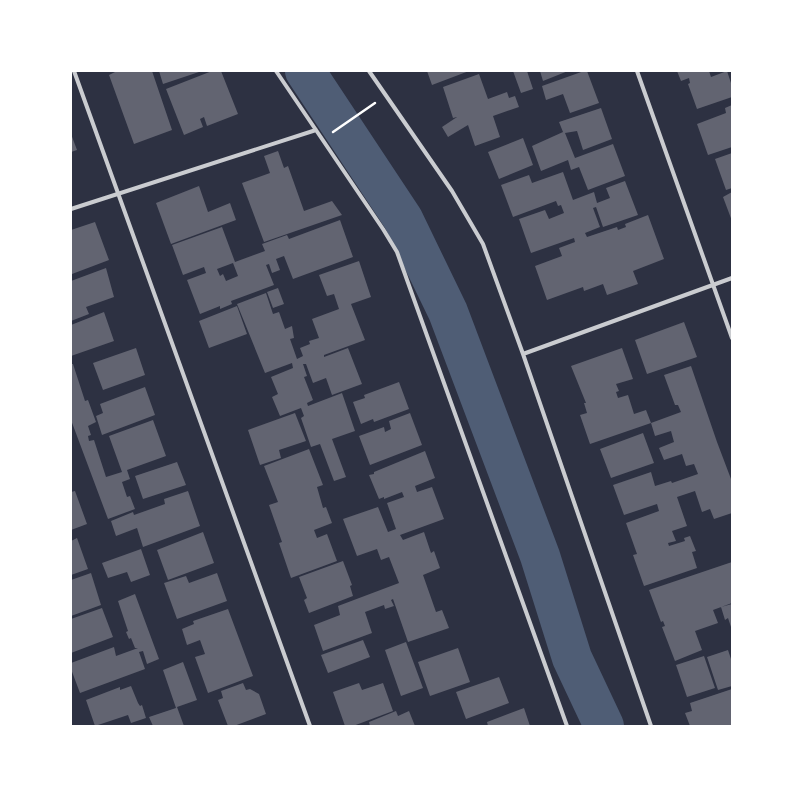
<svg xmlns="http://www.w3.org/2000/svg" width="803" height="797" font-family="Manrope,sans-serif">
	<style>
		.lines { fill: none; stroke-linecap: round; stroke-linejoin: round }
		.river { stroke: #4f5d75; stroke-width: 40 }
		.building { fill: #626471; fill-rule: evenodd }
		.path { stroke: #fff; stroke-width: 2.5 }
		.minor { stroke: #caccd0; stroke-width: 4 }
	</style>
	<rect width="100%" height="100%" fill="#2d3142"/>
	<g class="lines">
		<!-- river -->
		<path class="river" d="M305,71l98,148 45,93 92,244 32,102 32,68"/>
	</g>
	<!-- building -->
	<path class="building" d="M117,71h35l20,59 -38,14 -25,-69z
		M159,71h43l-39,13z
		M212,71h9l17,43 -31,12 -3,-9 -4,2 3,8 -19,8 -18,-46z
		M427,71h42l-37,14z
		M513,71h14l6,18 -12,4z
		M540,71h28l-25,10z
		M584,71h3l12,32 -29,10 -7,-19 -17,6 -4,-14z
		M677,71h32l2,6 16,-6 5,15v11l-35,12 -9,-25 2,-1 -1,-5 -8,3z
		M479,74l9,25 19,-7 2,6 6,-2 4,11 -26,9 7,21 -25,9 -7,-21 -20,12 -6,-10 15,-10 -4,1 -10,-31z
		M732,105v42l-24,8 -11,-31 29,-11 -1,-5z
		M601,108l11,31 -29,11 -6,-19 -12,2 10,25 38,-14 12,32 -37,14 -9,-23 -8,3 -3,-10 -27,11 -9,-25 31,-14 -4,-10z
		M71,134l6,16 -6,2z
		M523,138l10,27 -34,14 -11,-27z
		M278,151l6,17 4,-2 16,45 28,-10 10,14 -78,27 -22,-59 28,-10 -6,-17z
		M732,153v35l-6,2 -11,-31z
		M563,172l10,28 21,-8 3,11 13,-5 -4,-10 19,-7 13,34 -35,12 -7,-20 -3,1 7,19 -15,6 2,4 30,-10 1,3 8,-3 -1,-3 23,-9 16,44 -31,12 5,13 -31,11 -4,-11 -19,7 -1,-4 -36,13 -12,-34 27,-10 -3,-8 16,-6 -1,-4 -43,15 -12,-34 26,-9 4,9 15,-6 -3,-8 -3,1 -2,-5 -43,16 -12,-32 28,-10 3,8z
		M199,186l9,26 22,-9 6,17 -65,24 -15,-41z
		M732,192v29l-9,-24z
		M340,220l13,37 -60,22 -9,-23 -8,3 4,11 -8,3 -3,-9 -3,1 8,20 -43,16 1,3 -12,5v-3l-20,8 -13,-34 19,-7 -2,-6 -21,8 -11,-30 50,-18 13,35 30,-11 -3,-7 25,-9 2,4zM233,263l5,13 -12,5 -3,-7 -3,2 -3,-7z
		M95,222l14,38 -37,14 -1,-44z
		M359,261l12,36 -20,7 14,36 -41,15v2l24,-9 14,36 -30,11 -6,-17 -13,5 -7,-19h-3l4,12 -3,1 9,23 -6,3 1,3 34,-13 13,38 -23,8 14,38 -12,4 -14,-37 -9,3 -10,-29 3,-2 -3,-8 -21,8 -8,-19 6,-3 -7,-17 22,-9 -1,-5 -27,10 -28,-69 29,-11 7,21 6,-2 6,17 7,-3 2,12 -4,1 7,20 6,-3 -3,-8 10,-4 -1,-3 10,-3 -7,-19 27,-10 -5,-15 -7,2 -8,-21z
		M106,268l8,29 -28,10 3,7 -18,7v-40z
		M278,288l6,16 -11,4 -6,-16z
		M237,306l10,28 -38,14 -10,-27z
		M104,312l10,29 -43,15v-31z
		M684,322l13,35 -50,17 -12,-34z
		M136,348l9,27 -42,15 -10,-27z
		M622,348l11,31 -17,5 3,7 -3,1 2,6 10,-3 6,19 12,-4 5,13 -61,21 -10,-29 7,-2 -3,-10h2l-15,-37z
		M71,364h2l12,37 3,-1 8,22 -8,4 3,9 -3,1 1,5 5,-1 12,37 16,-5 -13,-36 44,-16 13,36 -39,14 3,9 -8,3 5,15 3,-1 5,13 -27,10 -37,-99z
		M691,366l26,76 14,37h1v34l-18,6 -4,-10 -8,3 -7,-21 -18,6 10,29 -15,5 4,10 -8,2 1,3 16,-5 -1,-3 6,-2 6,15 -4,1 5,16 -53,18 -11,-31 4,-1 -11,-31 33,-12 -2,-7 -33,11 -11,-30 38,-13 4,14 16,-5 1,2 26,-9 -4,-10 -8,2 -4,-12 -18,6 -5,-12 15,-6 -3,-11 -16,5 -4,-13 30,-11 -3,-7h-3l-11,-30z
		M399,382l10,27 -35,13 -1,-3 -12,5 -8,-22 12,-4 -1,-3z
		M145,387l10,28 -53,20 -6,-19 7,-3 -3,-9z
		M295,413l11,28 -27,9 2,8 -21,7 -12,-35z
		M410,413l12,32 -52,20 -11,-29 25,-9 1,5 6,-3 -2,-8z
		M643,433l11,30 -43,15 -11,-29z
		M309,449l14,36 -6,2 6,21 3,-1 6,16 -18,7 3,8 10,-4 10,27 -46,17 -12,-35 3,-1 -13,-37 9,-3 -14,-36z
		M425,451l10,27 -20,8 2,6 15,-5 12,32 -44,16 3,5 21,-8 7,21 3,-2 6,17 -17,7 13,37 6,-2 7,18 -41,14 -15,-43 -2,1 3,6 -9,3 -1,-4 -19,7 7,21 -49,18 -9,-26 26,-10 -2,-9 61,-23 -10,-26 -8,3 -4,-11 -20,7 -14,-37 35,-12 10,25 8,-3 -9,-26 17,-6 -2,-5 -18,7v-2l-5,2 -10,-24 5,-1v-2z
		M177,462l9,23 -43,14 -8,-23z
		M75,491l12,33 -16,6v-38z
		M188,491l12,35 -57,21 -6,-19 -21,8 -5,-15 22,-9 1,3 31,-11 -1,-5z
		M203,532l11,31 -46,17 -11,-30z
		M77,538l11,31 -17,6v-34z
		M141,549l9,26 -19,7 -4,-10 -19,6 -6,-15z
		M343,561l9,24 -2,1 3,10 -44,17 -5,-13 3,-2 -8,-21z
		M732,562v41l-19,7 5,13 -23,8 7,19 -27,11 -13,-34 3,-1 -2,-5 -2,1 -12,-32z
		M91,573l10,32 -30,11v-36z
		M217,573l10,28 -50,18 -13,-36 22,-7 3,7z
		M135,594l24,65 -12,5 -4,-13 -4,1 6,17 -65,24 -9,-24v-6l43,-16 2,9 22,-8h-3l-4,-10 -2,1 -3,-7 2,-1 -10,-30z
		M732,604v26l-4,-12 -3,2 -4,-13z
		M102,608l11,29 -42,16v-34z
		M228,609l25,67 -45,17 -13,-36 10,-3 -5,-14 -13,5 -5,-16 12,-5 -1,-3z
		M363,640l7,17 -42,16 -7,-18z
		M406,642l17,46 -22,8 -16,-46z
		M458,648l12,34 -40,14 -12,-34z
		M728,650l4,12v24l-14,4 -11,-33z
		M704,656l11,32 -28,9 -11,-32z
		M183,662l14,38 -20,7 7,19h-31l-4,-9 27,-9 -13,-38z
		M499,677l10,26 -43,16 -10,-27z
		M243,683l3,7 4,-1 9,5 7,20 -32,12h-6l-10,-26 5,-2 -2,-7z
		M359,683l3,7 21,-7 10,28 -40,15h-8l-12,-34z
		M131,686l7,17 2,3 2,-1 4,13 -15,5 -3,-8 -33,11 -9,-26 34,-13v3z
		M732,689v37h-42l-5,-13 7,-2 -2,-8z
		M524,708l6,18h-42l-1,-4z
		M396,711l2,5 11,-5 6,15h-45l-1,-4z"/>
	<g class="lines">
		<!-- path -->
		<path class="path" d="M333,132l42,-29"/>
		<!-- minor -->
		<path class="minor" d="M74,71l236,655
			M276,71l107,158 14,23 170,474
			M369,71l83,120 31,53 40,110 128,372
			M637,71l95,267
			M71,209l245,-79
			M523,354l209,-76"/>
	</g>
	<!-- border -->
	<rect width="803" height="797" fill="none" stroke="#ffffff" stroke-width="144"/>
</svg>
